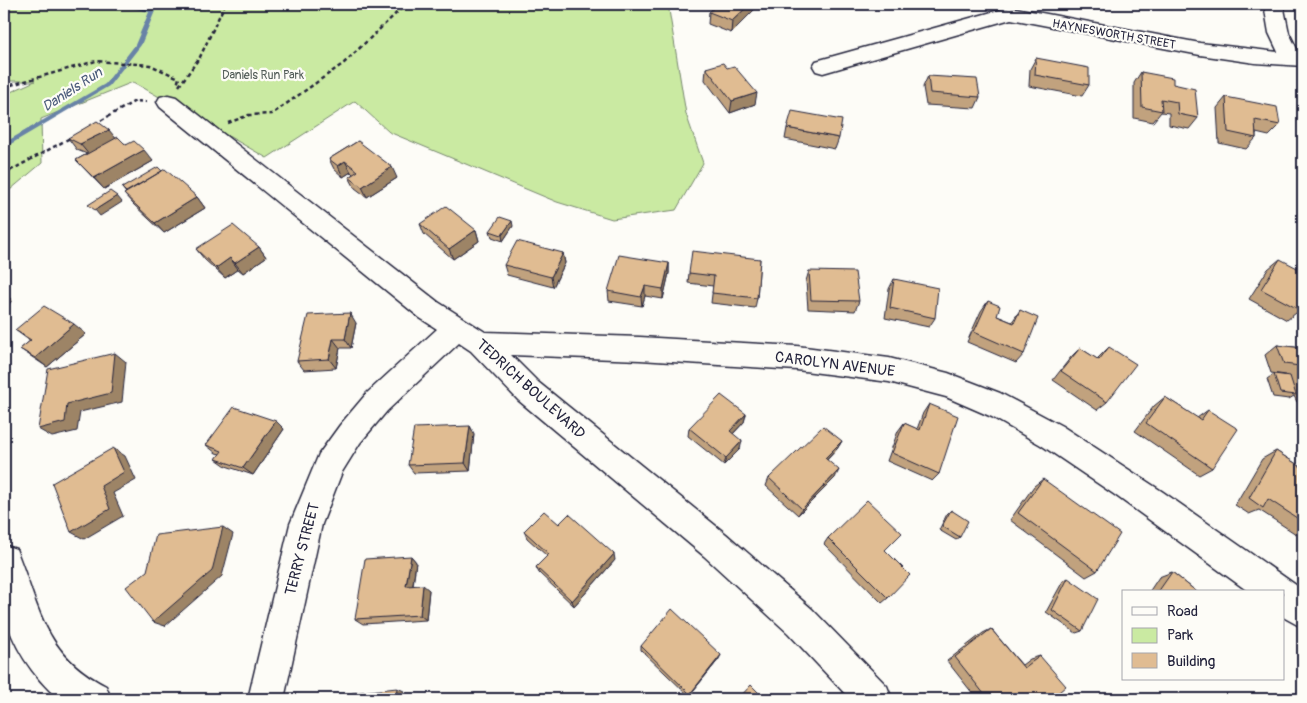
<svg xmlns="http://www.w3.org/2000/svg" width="1307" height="703" font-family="Pangolin,sans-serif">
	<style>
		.green { fill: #caeaa2; stroke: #76866e }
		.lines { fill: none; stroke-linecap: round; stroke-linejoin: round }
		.stream { fill: #6783a7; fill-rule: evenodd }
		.street-casing { stroke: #22223b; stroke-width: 3 }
		.path { stroke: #22223b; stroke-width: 2.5; stroke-dasharray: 4 3; stroke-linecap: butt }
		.street { fill: #fdfcf7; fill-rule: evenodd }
		.wall { fill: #c1a27e; stroke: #22223b }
		.shaded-wall { fill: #9d8466; stroke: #22223b }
		.building { fill: #e0bc92; stroke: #22223b }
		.labels { text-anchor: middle; stroke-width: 4.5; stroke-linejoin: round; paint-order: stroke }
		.far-street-label { font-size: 12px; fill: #22223b; stroke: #fdfcf7 }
		.far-park-label { font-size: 12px; fill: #545e5a; stroke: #fdfcf7 }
		.far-water-label { font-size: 14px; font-style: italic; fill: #4a5a7a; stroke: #fdfcf7 }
		.street-label { font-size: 15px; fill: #22223b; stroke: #fdfcf7 }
	</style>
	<rect width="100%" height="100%" fill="#fdfcf7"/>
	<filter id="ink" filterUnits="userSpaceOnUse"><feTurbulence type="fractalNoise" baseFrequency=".02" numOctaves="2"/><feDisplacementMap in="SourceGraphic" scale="10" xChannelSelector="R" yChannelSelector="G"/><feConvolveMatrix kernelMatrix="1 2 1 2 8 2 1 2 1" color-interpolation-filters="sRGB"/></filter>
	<g filter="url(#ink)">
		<!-- green -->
		<path class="green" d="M12,4h656l18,110 17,49 -27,47 -64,9 -55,-17 -168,-70 -34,-31 -88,57 -134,-76 -92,37 1,44 -38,32v-100l31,-14h-31v-68z"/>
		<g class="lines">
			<!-- stream -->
			<path class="stream" d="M120,4h8l27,7 -14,34 -32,41 -105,62v-5l101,-59 30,-39 14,-33 -29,-7z"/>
			<!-- street casing -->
			<g class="street-casing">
				<path id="street" d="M1264,4h19l6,29 10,20 4,1v12l-48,-3 -55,-8 -189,-36 -188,54 -7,-2 -3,-5 3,-5 194,-54 190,36 78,9 -9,-19z
					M168,95l8,2 262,205 47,30 155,5 157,9 92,12 59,15 52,20 62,33 101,66 140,98v38l-20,-11v-25h-34l-134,-97 -74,-50 -49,-28 -46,-20 -57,-15 -92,-12 -157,-10 -129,-5 27,27 188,152 86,75 75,77 5,13h-42l-62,-66 -84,-77 -186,-156 -47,-49 -12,-8 -72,68 -27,32 -18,29 -20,52 -38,175h-36l42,-175 29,-70 21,-29 27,-32 70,-64 -17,-11 -260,-211 -3,-5 3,-5z
					M4,545l12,4c24,59 27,105 90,137l5,13h-52c-26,-22 -48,-55 -55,-88 -3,-15 -1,-50 0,-66z"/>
			</g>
			<!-- path -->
			<path class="path" d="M179,86l21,-29 25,-53
				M4,87l92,-26 54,4 29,13 -2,7
				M228,123l21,-8 23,-1 72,-51 62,-59
				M95,124l40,-23 12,1
				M4,174l66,-36"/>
			<!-- street -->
			<use href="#street" class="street"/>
		</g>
		<!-- wall -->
		<path class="wall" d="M1155,4h20l-4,5z
			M754,10l-23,23 -23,-9 1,-12z
			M1036,58l53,27 -7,11 -53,-10 1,-17z
			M706,68h21l28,36 -25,9 -25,-33z
			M1141,72l32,12 25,34 -9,11 -20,-4v-12l-8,-1 -8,10 -19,-4v-35z
			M928,76l52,21 -5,11 -49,-3 -3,-18z
			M1226,97l54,28 -11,11 -13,-3v5l-10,11 -27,-6 -2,-35z
			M787,128l52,10 -4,11 -50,-10z
			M68,138h48l37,23 -49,28 -28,-29 11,-6 -10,-4z
			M358,141l39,37 -30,19 -12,-9 -6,-11 4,-3 -2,-2 -8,5 -9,-8 -5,-10z
			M162,171l35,26 8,11 -41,25 -31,-29 -9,-10 2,-1 -4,-5z
			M420,224l56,6 3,11 -26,18 -29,-25z
			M513,226l-10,15 -11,-4 -2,-6z
			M259,247l7,10 -23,16 -5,-4 -13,9 -20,-18 -9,-11z
			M563,253l2,10 -12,24 -46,-12 -3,-10z
			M760,259l-3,39 -2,10 -44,-5 2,-17 -25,-3 1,-10z
			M1280,259l20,51 -13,10 -38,-21 19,-30z
			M669,263v10l-6,26 -18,-3 -3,10 -33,-5 -1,-10z
			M809,271l50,30 -4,10 -47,-2 -2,-28z
			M894,279l41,39 -6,9 -44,-9 4,-29z
			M988,301l9,15 15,6 8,-12 4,44 -8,9 -49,-21 14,-31z
			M356,323l-5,25h-11l-4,20 -32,2 -7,-9z
			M15,330l71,4 -39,33 -27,-18 10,-8z
			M1277,345l26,3v55l-6,-1 -3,-6 -5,3 -16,-2 -6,-18 7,-5 13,2 -1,-1 -15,-2 -6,-18z
			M1109,347l-2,55 -10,8 -44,-30 18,-23 9,-9 17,11z
			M1165,397l32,21 11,-8 4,58 -13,7 -64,-44 19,-25z
			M929,404l10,70 -7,7 -45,-20 11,-30 6,-8 13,6 6,-16z
			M746,414l-2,8 -11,12 7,15 -16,16 -36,-29 1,-8z
			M470,426l4,8 -4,37 -56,2 -6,-8z
			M284,429l-31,46 -27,-9 -10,-7 4,-5 -4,-1 -10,-8z
			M842,441l-5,8 -10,11 8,18 -37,37 -32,-29 3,-8z
			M1276,451l27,17v64l-7,2 -37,-24 -10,4 -14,-9 27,-46z
			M1043,479l54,92 -11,6 -76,-57 24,-34z
			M951,510l9,27 -4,3 -17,-10 8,-16z
			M559,524l56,36 -41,46 -35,-33 -3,-6 11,-11 -20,-18 -3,-7z
			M828,538l57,13 3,47 -6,5 -58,-59z
			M411,556l5,6 -3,24 16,4 -3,30 -63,4 -8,-5z
			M1172,572l25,20h-48l10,-15z
			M1068,578l14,53 -6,2 -30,-21 17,-31z
			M991,629l31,36 8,-6 10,-3 11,43h-74l-30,-38 36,-28z
			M641,646l78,13 -30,37 -48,-46z"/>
		<!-- shaded-wall -->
		<path class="shaded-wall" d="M750,4h5l-1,6 -23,23 1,-12z
			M757,93l-2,11 -25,9 2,-12z
			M109,130l9,11 -28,15 -10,-12z
			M144,150l9,11 -49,28 -10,-11z
			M345,161l6,11 -8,5 -5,-11z
			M392,167l5,11 -30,19 -5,-10z
			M117,196l5,6 -22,14 -5,-6z
			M197,197l8,11 -41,25 -9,-10z
			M512,221l1,5 -10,15 -1,-6z
			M476,230l3,11 -26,18 -4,-10z
			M259,247l7,10 -23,16 -8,-10z
			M563,253l2,10 -12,24 -2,-10z
			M230,258l8,11 -13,9 -9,-10z
			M669,263v10l-6,26v-10z
			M645,286v10l-3,10 -1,-9z
			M4,294l8,6 -8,12z
			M350,313l6,10 -5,25 -6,-9z
			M74,324l12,10 -39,33 -12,-9z
			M333,339l7,9 -4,20 -7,-9z
			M115,353l11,9 -4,40 -42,10 -3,19 -25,6 -14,-8 29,-25z
			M746,414l-2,8 -16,17 2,-8z
			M276,421l8,8 -31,46 -10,-7z
			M470,426l4,8 -4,37 -5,-8z
			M742,441l-2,8 -16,16 2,-7z
			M842,441l-5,8 -16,17 4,-8z
			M113,448l12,8 11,24 -23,13 10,23 -39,23 -13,-7 30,-46z
			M839,470l-4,8 -37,37 4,-6z
			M223,527l10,7 -11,42 -57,50 -12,-4z
			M614,554l1,6 -41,46 -2,-5z
			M411,556l5,6 -4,29 -6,-5z
			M423,585l6,5 -3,30 -6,-5z
			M721,655l-2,4 -30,37 1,-2z
			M397,688l7,3 -1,8h-7z"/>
		<!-- building -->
		<path class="building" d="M718,4h32l-18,17 -23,-9z
			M1036,58l53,10v17l-54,-10z
			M723,63l4,5 7,-2 23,27 -25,8 -26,-33z
			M1141,72l32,6v6l22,5 3,29 -20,-4 -1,-12 -16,-3 1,12 -20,-4z
			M928,76l49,3 3,18 -50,-4z
			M1226,97l51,10 3,18 -25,-5 1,18 -28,-6z
			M792,111l50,9 -3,18 -52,-10z
			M97,121l12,9 -29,14 -12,-6z
			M118,137l8,8 8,-4 10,9 -50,28 -18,-18z
			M358,141l34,26 -30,20 -13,-10 9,-6 -13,-10 -7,5 -9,-7z
			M158,167l4,4 -36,21 -4,-4z
			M165,169l32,28 -42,26 -31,-29z
			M110,191l7,5 -22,14 -7,-5z
			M446,206l30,24 -27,19 -29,-25z
			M500,217l12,4 -10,14 -12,-4z
			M233,225l26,22 -24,16 -5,-5 -14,10 -20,-19z
			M517,241l46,12 -12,24 -47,-12z
			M692,251l68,8 -3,39 -45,-5 2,-17 -25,-3z
			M619,255l50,8 -6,26 -18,-3 -4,11 -33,-6z
			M1280,259l23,12v34l-3,5 -39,-21z
			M809,271l46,1 4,29 -48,-1z
			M894,279l44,9 -3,30 -45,-10z
			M988,301l12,5 -3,10 17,7 6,-13 18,8 -14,36 -50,-22z
			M44,306l30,18 -39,34 -15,-9 11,-9 -16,-10z
			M350,313l-5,26h-12l-4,20 -32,2 11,-46z
			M1277,345l26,3v27l-3,-9 -16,-2z
			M1109,347l27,17 -29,38 -46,-31 19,-23 19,12z
			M115,353l-4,40 -44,11 -2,18 -27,7 10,-60z
			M1274,374l16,2 6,19 -16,-2z
			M721,395l25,19 -16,17 12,10 -16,17 -37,-30z
			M1165,397l36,23 7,-10 30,19 -26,39 -66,-45z
			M929,404l29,12 -19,58 -47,-21 12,-30 16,7z
			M234,407l42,14 -33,47 -27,-9 6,-8 -16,-6z
			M470,426l-5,37 -57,2 6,-37z
			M823,426l19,15 -17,17 14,12 -37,39 -33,-31z
			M113,448l11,24 -23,14 9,23 -39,23 -19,-49z
			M1276,451l27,17v54l-35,-23 -5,9 -14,-10z
			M1043,479l77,55 -23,37 -79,-58z
			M867,500l35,33 -17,17 25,25 -22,23 -60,-60z
			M951,510l17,11 -8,16 -18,-11z
			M544,511l15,13 10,-10 45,40 -42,47 -36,-34 13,-13 -25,-23z
			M223,527l-11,44 -59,51 -27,-35 21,-16 9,-36z
			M411,556l-5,30 17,-1 -3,30 -65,4 10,-60z
			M1172,572l25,20h-39z
			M1068,578l30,21 -16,32 -30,-21z
			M672,609l49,46 -31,39 -49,-48z
			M991,629l33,39 16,-12 26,30 -15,13h-63l-33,-42z
			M751,685l14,14h-27z
			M397,688l-1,11h-45l1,-6z"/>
	</g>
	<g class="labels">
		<!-- far-street labels -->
		<g class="far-street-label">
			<text transform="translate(1114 34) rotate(10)" y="4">HAYNESWORTH STREET</text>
		</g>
		<!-- far-park labels -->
		<g class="far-park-label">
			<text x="263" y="79">Daniels Run Park</text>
		</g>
		<!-- far-water labels -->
		<g class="far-water-label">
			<text transform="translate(72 89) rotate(-33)" y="5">Daniels Run</text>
		</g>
		<!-- street labels -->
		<g class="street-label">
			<text transform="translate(835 364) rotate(7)" y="5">CAROLYN AVENUE</text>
			<text transform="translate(531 389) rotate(42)" y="5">TEDRICH BOULEVARD</text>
			<text transform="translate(302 549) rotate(-75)" y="5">TERRY STREET</text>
		</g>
	</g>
	<!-- margin -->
	<rect width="1307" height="703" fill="none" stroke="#fdfcf7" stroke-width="20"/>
	<rect x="10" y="10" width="1287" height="683" fill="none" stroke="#22223b" stroke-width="2" filter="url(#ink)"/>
	<!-- legend -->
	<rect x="1122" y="590" width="162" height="90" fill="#fdfcf7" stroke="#a5a5ac"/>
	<rect x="1132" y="607" width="25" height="8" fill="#fdfcf7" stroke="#a5a5ac"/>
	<text x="1167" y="616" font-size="15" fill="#22223b">Road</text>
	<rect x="1132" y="628" width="25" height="15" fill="#caeaa2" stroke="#a5a5ac"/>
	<text x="1167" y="640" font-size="15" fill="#22223b">Park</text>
	<rect x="1132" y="653" width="25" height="15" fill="#e0bc92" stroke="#a5a5ac"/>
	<text x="1167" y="666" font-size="15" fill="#22223b">Building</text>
</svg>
